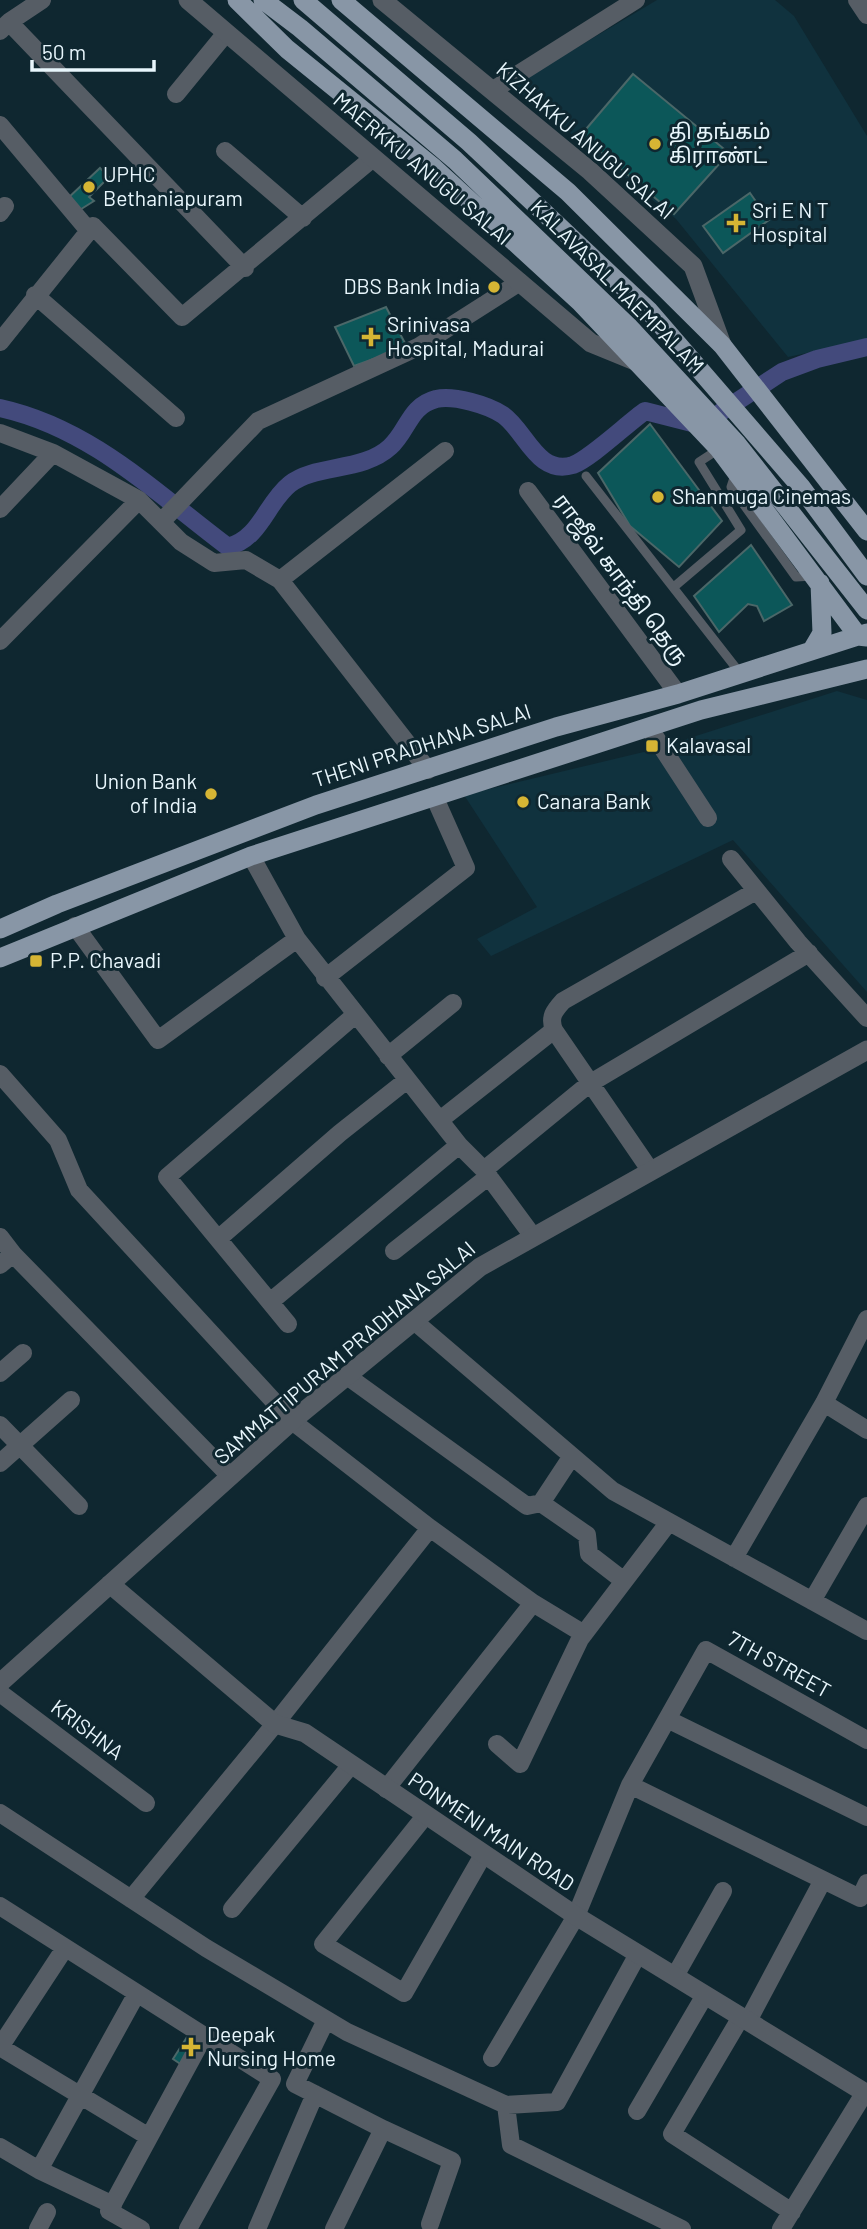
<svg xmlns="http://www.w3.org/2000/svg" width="867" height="2229" font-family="Barlow,'Noto Sans Tamil',sans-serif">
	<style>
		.built { fill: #10323e }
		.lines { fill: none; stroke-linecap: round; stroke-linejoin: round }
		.canal { stroke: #434a7c; stroke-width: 18 }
		.building { fill: #0c5759; stroke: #4b6768; stroke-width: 2 }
		.service { stroke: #565d65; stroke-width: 9 }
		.minor { stroke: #565d65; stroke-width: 18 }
		.tertiary { stroke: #565d65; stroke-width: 19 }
		.primary { stroke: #8896a6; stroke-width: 19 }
		.poi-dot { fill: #d6b534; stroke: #0f2730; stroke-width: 2.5 }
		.labels { text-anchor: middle; stroke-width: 6; stroke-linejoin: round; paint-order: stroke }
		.poi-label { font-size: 21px; fill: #e8f6fc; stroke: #0f2730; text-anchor: start }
		.street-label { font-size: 21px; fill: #e8f6fc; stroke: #0f2730 }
	</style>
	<rect width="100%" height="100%" fill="#0f2730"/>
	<!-- built -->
	<path class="built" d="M657,0h118l19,16 73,120v204l-79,17 -112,-138 -164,-133z
		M837,691l30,9v292l-134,-152 -242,116 -14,-17 60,-32 -73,-112 188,-45z"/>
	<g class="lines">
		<!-- canal -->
		<path class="canal" d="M0,408c91,20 156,85 228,139 33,-9 38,-44 62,-63 25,-20 73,-12 100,-37 18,-16 19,-41 46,-48 18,-4 52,6 67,16 23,16 34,61 70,50 17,-6 56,-43 72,-54l51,13
			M721,412l61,-40 35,-13 50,-12"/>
	</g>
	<!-- building -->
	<path class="building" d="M633,74l96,79 -55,61 -93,-79z
		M100,168l9,9 -20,20 5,4 -16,10 -11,-12z
		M750,193l19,27 -46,33 -20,-27z
		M386,307l21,40 -53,19 -19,-39z
		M650,424l72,97 -43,46 -49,-41 -32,-53z
		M751,545l41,60 -28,16 -7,-15 -9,-2 -29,28 -25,-36z
		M187,2037l18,11 -14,23 -18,-12z"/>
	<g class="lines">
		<!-- service -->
		<path class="service" d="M736,472l-5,15 65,90 17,-1
			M586,476l154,197
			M675,586l66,-56 -42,-68 20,-13"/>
		<!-- minor -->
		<path class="minor" d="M857,0l10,15
			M9,22l33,-22
			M0,31l9,-9 236,246
			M493,90l143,-90
			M176,94l50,-61
			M0,125l89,106
			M225,151l78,67
			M0,213l5,-7
			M35,295l141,123
			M0,342l93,-116 89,91 191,-159
			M0,433l53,20 86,47 42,42 33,21 32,-3 34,20 148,190
			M528,491l150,203
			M0,509l53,-56
			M162,521l96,-100 160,-74 102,-65
			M280,580l165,-129
			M0,641l139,-141
			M650,729l58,89
			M251,856l46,83 162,206 25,25 48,65
			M731,859l67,83 69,76
			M75,926l83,114 139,-101
			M325,978l141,-110 -32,-72
			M388,1056l65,-53
			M0,1074l58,66 21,50 213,231 138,107 103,75
			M440,1120l114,-90
			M484,1170l105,-86 220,-131
			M650,1170l-96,-140c-5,-13 0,-19 9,-29l193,-110
			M0,1237l13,17
			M218,1239l122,-106 67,-53
			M394,1251l95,-75
			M0,1265l13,-11 217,222
			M270,1302l189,-157
			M414,1321l199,170 254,140
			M288,1324l-121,-147 188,-162
			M0,1373l23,-20
			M347,1376l180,130 14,-3
			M824,1403l43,27
			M0,1425l79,81
			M572,1456l-31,47 46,32 2,19 35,27
			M0,1463l71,-63
			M734,1558l90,-155 43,-84
			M812,1601l55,-95
			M0,1693l146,110
			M667,1719l200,98
			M497,1744l23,20 60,-125 89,-117
			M630,1785l76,-135 161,90
			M386,1789l147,-186 51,31
			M0,1813l206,135 141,84 159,73 5,40 171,84
			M425,1816l-102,128 81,49 79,-138
			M131,1899l144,-175 155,-196
			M0,1906l272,173 -84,150
			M232,1909l119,-144
			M675,1976l48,-85
			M741,2017l-69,117 120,78
			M326,2020l-31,64 88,45 -49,100
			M748,2021l75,-141
			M0,2047l149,90
			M0,2047l65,-99
			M492,2058l84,-142 54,-131 230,113 7,-15
			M506,2105l51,-3 81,-148
			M637,2111l68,-116
			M383,2129l69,32 -22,63
			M0,2147l39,23 98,-177
			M39,2170l74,35
			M38,2229l9,-17
			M141,2229l-32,-18 95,-175
			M257,2229l58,-135
			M781,2229l84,-137"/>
		<!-- tertiary -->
		<path class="tertiary" d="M188,0l403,343 44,18
			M382,0l208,171 103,95 29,79
			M110,1584l165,140 30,9 271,183 291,178
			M0,1683l292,-262 188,-154 387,-217"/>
		<!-- primary -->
		<path class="primary" d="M237,0l50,49 147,119 146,134 139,147 139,187 9,1
			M263,0l37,28 155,132 173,166 109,118 130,166
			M303,0l166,142 180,169 152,176 66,89
			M341,0l227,192 154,153 145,186
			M812,650l10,-17 -2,-50
			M0,929l57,-25 259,-99 240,-78 122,-33 189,-61
			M0,958l251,-102 450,-146 166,-41"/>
	</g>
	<!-- markers -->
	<g class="poi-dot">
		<circle cx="655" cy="144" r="7"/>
		<circle cx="89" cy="187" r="7"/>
		<path d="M732.5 212.5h7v7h7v7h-7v7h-7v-7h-7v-7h7z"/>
		<circle cx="494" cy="287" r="7"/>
		<path d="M367.5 326.5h7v7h7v7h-7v7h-7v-7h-7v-7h7z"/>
		<circle cx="658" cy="497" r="7"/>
		<rect x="645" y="739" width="14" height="14" rx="3.5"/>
		<circle cx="211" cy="794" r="7"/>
		<circle cx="523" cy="802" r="7"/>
		<rect x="29" y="954" width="14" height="14" rx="3.5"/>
		<path d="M187.5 2036.5h7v7h7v7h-7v7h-7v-7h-7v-7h7z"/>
	</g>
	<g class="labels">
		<!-- poi labels -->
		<g class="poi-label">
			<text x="669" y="139">தி தங்கம்<tspan x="669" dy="24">கிராண்ட்</tspan></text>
			<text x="103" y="182">UPHC<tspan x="103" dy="24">Bethaniapuram</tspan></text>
			<text x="752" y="218">Sri E N T<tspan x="752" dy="24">Hospital</tspan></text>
			<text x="480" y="294" text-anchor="end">DBS Bank India</text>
			<text x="387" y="332">Srinivasa<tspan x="387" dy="24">Hospital, Madurai</tspan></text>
			<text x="672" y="504">Shanmuga Cinemas</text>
			<text x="666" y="753">Kalavasal</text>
			<text x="197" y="789" text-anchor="end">Union Bank<tspan x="197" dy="24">of India</tspan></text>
			<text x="537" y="809">Canara Bank</text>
			<text x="50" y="968">P.P. Chavadi</text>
			<text x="207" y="2042">Deepak<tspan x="207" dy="24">Nursing Home</tspan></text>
		</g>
		<!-- street labels -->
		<g class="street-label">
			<text transform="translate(585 141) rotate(41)" y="7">KIZHAKKU ANUGU SALAI</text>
			<text transform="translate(422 169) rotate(40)" y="7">MAERKKU ANUGU SALAI</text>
			<text transform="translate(617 287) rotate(45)" y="7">KALAVASAL MAEMPALAM</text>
			<text transform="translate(621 579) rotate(53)" y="7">ராஜீவ் காந்தி தெரு</text>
			<text transform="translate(422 746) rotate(-18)" y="7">THENI PRADHANA SALAI</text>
			<text transform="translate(345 1353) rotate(-40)" y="7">SAMMATTIPURAM PRADHANA SALAI</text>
			<text transform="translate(779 1665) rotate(29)" y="7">7TH STREET</text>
			<text transform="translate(87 1730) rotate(37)" y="7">KRISHNA</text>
			<text transform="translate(491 1832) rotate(34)" y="7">PONMENI MAIN ROAD</text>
		</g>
	</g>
	<!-- scale -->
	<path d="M32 60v10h122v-10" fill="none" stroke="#e8f6fc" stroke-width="3.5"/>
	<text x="42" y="60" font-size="21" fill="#e8f6fc" stroke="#0f2730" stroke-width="5" paint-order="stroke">50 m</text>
</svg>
